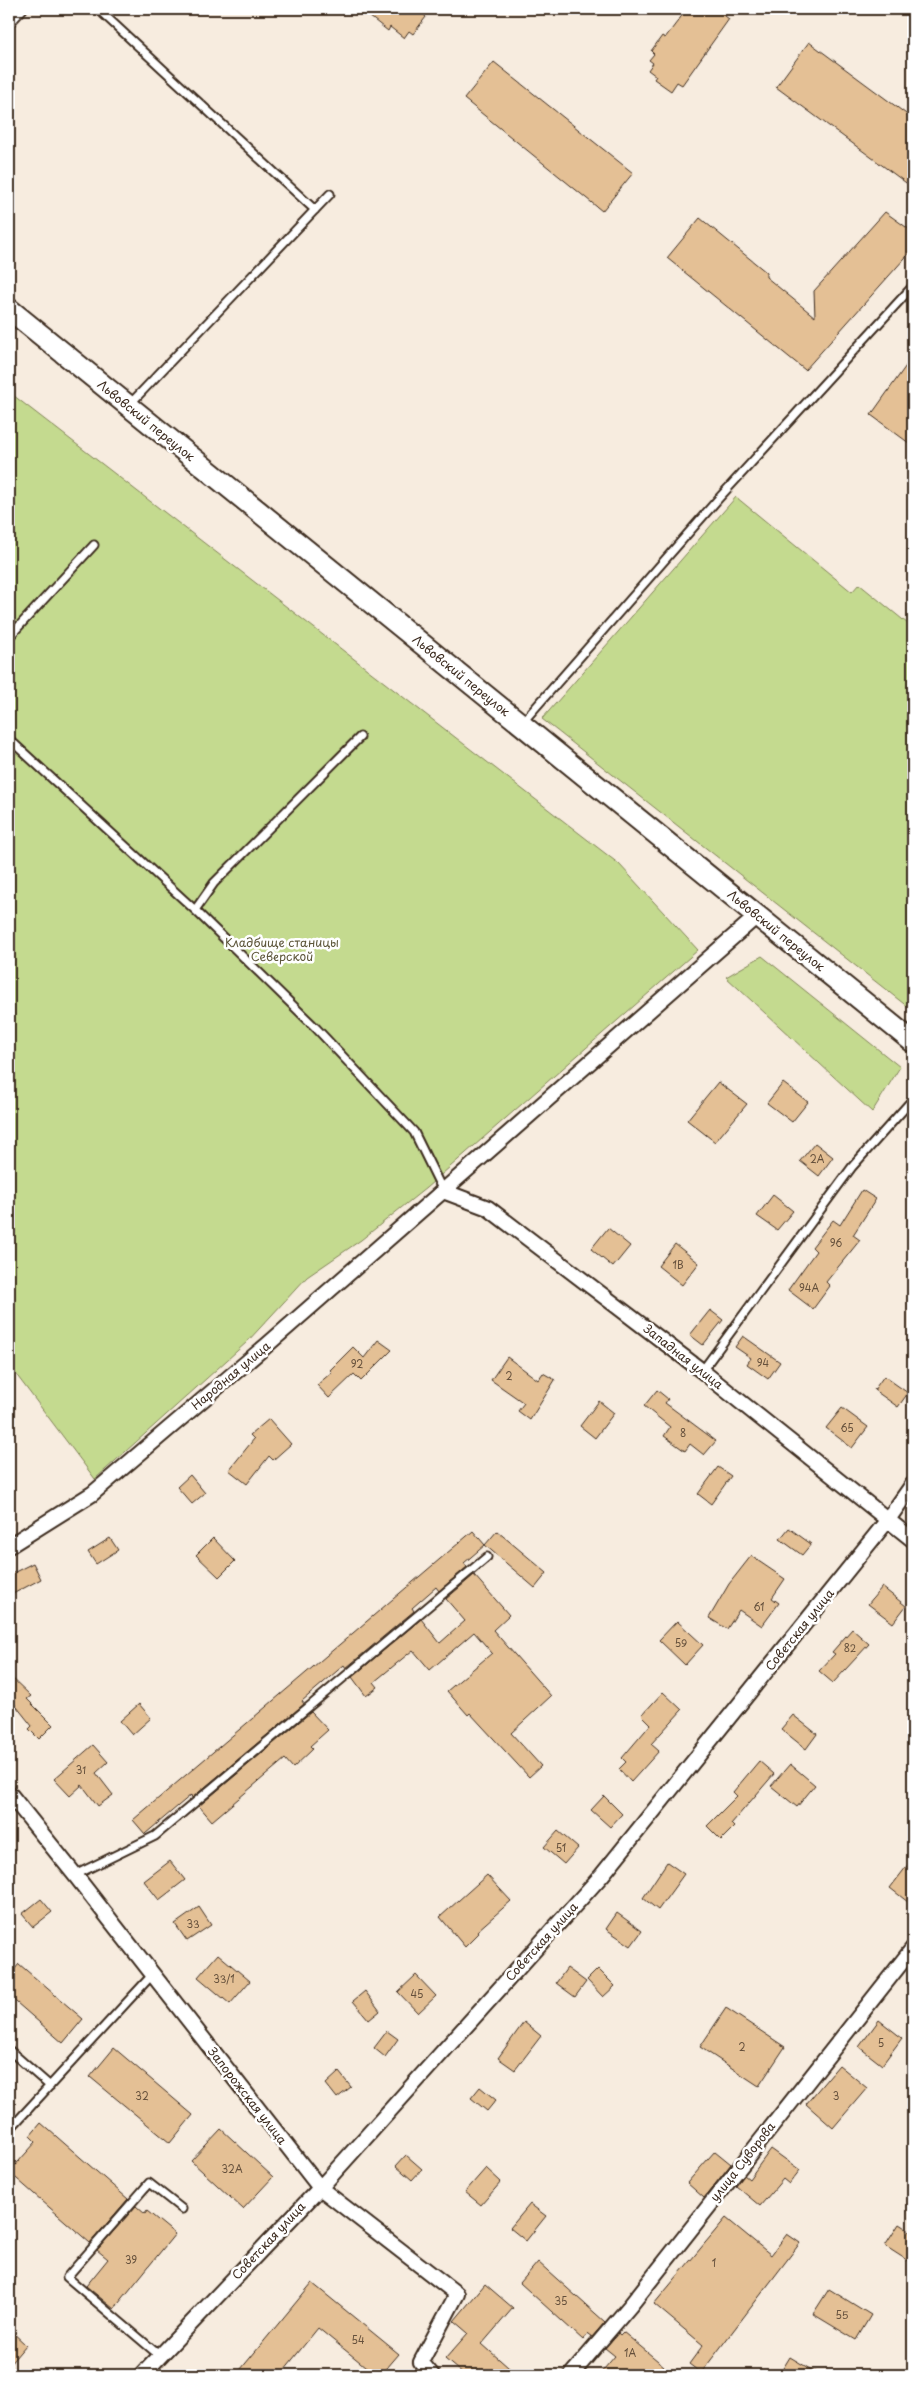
<svg xmlns="http://www.w3.org/2000/svg" width="922" height="2384" font-family="'Playpen Sans',sans-serif">
	<style>
		.green { fill: #c4da8f; stroke: #808256 }
		.building { fill: #e4c095; stroke: #3b2a1e }
		.lines { fill: none; stroke-linecap: round; stroke-linejoin: round }
		.lane-casing { stroke: #3b2a1e; stroke-width: 11 }
		.street-casing { stroke: #3b2a1e; stroke-width: 18 }
		.secondary-casing { stroke: #3b2a1e; stroke-width: 24 }
		.lane { stroke: #fff; stroke-width: 7 }
		.street { stroke: #fff; stroke-width: 14 }
		.secondary { stroke: #fff; stroke-width: 20 }
		.labels { text-anchor: middle; stroke-width: 5; stroke-linejoin: round; paint-order: stroke }
		.number-label { font-size: 10px; fill: #65503c }
		.street-label { font-size: 12px; fill: #3b2a1e; stroke: #fff }
		.park-label { font-size: 12px; fill: #5d563a; stroke: #fff }
	</style>
	<rect width="100%" height="100%" fill="#f7ecdf"/>
	<filter id="ink" filterUnits="userSpaceOnUse"><feTurbulence type="fractalNoise" baseFrequency=".02" numOctaves="2"/><feDisplacementMap in="SourceGraphic" scale="10" xChannelSelector="R" yChannelSelector="G"/><feConvolveMatrix kernelMatrix="1 2 1 2 8 2 1 2 1" color-interpolation-filters="sRGB"/></filter>
	<g filter="url(#ink)">
		<!-- green -->
		<path class="green" d="M9,392l610,472 79,86 -272,238 -65,52 -54,37 -60,65 -152,137 -86,-114z
			M736,497l116,95 7,-8 54,44v383l-371,-292z
			M762,956l138,111 -28,45 -146,-135z"/>
		<!-- building -->
		<path class="building" d="M360,9h67l-4,5 3,3 -13,17 -4,-3 -5,7 -14,-11 -2,4z
			M687,9h43l-5,7 4,3 -47,66 -5,-3 -6,9 -17,-12 2,-3 -8,-6 5,-7 -4,-3 5,-6 -3,-3 11,-15 3,2z
			M809,42l104,77v69l-137,-101z
			M494,62l139,111 -31,38 -138,-112z
			M885,212l28,20v17l-108,121 -138,-112 33,-40 66,54v5l49,40 -1,-26z
			M913,356v90l-42,-31z
			M718,1082l29,22 -32,38 -28,-22z
			M783,1083l25,19 -16,20 -25,-19z
			M815,1143l18,14 -14,19 -19,-15z
			M862,1190l14,9 -23,36 7,5 -34,42 4,4 -17,23 -25,-19 28,-39 -4,-4 21,-27 7,5z
			M773,1195l20,16 -16,19 -20,-14z
			M608,1228l22,18 -17,21 -22,-18z
			M675,1244l24,19 -17,22 -24,-19z
			M710,1310l13,10 -20,25 -13,-10z
			M743,1336l37,26 -12,17 -21,-15 4,-6 -16,-11z
			M378,1340l14,10 -31,31 -7,-7 -25,24 -12,-13 15,-13 -2,-2 23,-23 11,11z
			M507,1357l31,23 5,-7 12,7 -25,40 -12,-9 6,-8 -33,-23z
			M884,1376l24,17 -10,14 -24,-17z
			M657,1390l11,9 -3,4 51,38 -12,14 -14,-11 -5,7 -21,-15 6,-9 -26,-21z
			M599,1401l15,12 -19,25 -15,-12z
			M842,1408l26,19 -16,21 -26,-20z
			M269,1419l22,25 -18,16 -4,-4 -22,28 -18,-14 25,-31 -4,-4z
			M718,1467l13,9 -20,28 -13,-10z
			M190,1475l15,18 -13,11 -15,-17z
			M789,1528l22,16 -9,11 -22,-16z
			M473,1531l12,14 -21,18 3,4 -28,24 -3,-4 -24,21 2,3 -68,57 -2,-3 -42,36 2,3 -112,94 -1,-3 -46,39 -12,-14z
			M497,1531l50,42 -12,15 -50,-43z
			M110,1538l8,12 -22,14 -8,-12z
			M213,1538l22,23 -16,16 -23,-22z
			M751,1556l34,23 -13,19 7,5 -17,23 -23,-16 -12,19 -18,-11 20,-34z
			M33,1563l8,16 -32,17v-21z
			M474,1575l35,40 -16,15 58,66 -40,37 30,33 -12,11 -59,-64 -2,2 -21,-24 45,-38 -18,-21 -44,38 -17,-20 -39,32 4,5 -12,9 -14,-19 69,-58 19,24 25,-22 -19,-22z
			M882,1587l24,19 -13,17 -25,-19z
			M677,1621l26,24 -18,20 -26,-25z
			M852,1629l17,15 -36,39 -14,-12 16,-17 -3,-2z
			M9,1675l22,21 -4,3 26,26 -14,14 -10,-10 3,-3 -23,-29z
			M663,1692l19,18 -31,34 8,7 -28,31 -12,-13 7,-7 -4,-4 29,-34 -9,-9z
			M139,1704l12,14 -19,17 -12,-14z
			M311,1712l17,18 -18,16 3,3 -20,19 -8,-9 -73,62 -13,-15z
			M793,1715l24,19 -11,15 -25,-20z
			M93,1745l15,17 -12,11 17,22 -15,11 -16,-21 -12,11 -16,-17z
			M759,1761l15,13 -43,50 3,3 -13,13 -14,-14 30,-30 -4,-4z
			M790,1764l25,21 -18,22 -26,-21z
			M604,1796l18,18 -12,13 -19,-17z
			M558,1831l20,17 -14,16 -20,-17z
			M913,1858v48l-23,-18z
			M170,1861l15,19 -26,20 -15,-19z
			M667,1862l17,12 -26,36 -15,-12z
			M487,1875l24,26 -34,30 2,2 -14,14 -25,-30z
			M41,1899l11,13 -19,15 -11,-13z
			M199,1907l12,18 -24,16 -12,-17z
			M617,1913l25,18 -11,15 -25,-17z
			M218,1954l32,27 -20,23 -32,-27z
			M19,1964l64,55 -20,24 -54,-47v-20z
			M567,1968l19,14 -11,15 -19,-14z
			M598,1969l17,17 -12,11 -16,-17z
			M416,1975l20,21 -18,17 -20,-21z
			M365,1991l15,20 -11,9 -16,-19z
			M726,2008l59,39 -26,39 -59,-39z
			M879,2020l23,18 -20,27 -23,-18z
			M524,2022l17,14 -26,34 -17,-12z
			M387,2031l11,8 -13,18 -11,-9z
			M114,2048l79,67 -23,28 -80,-66z
			M839,2065l28,23 -34,40 -27,-24z
			M339,2072l12,15 -14,11 -11,-14z
			M480,2087l16,13 -9,11 -16,-13z
			M41,2123l87,76 -38,44 -81,-71 27,-30 -6,-6z
			M221,2129l52,48 -30,32 -52,-48z
			M771,2149l29,21 -11,14 -6,-5 -23,27 -24,-20 8,-11 5,4z
			M715,2151l16,13 -27,34 -17,-15z
			M406,2155l16,14 -10,11 -16,-14z
			M486,2168l15,14 -20,23 -16,-13z
			M530,2204l16,12 -20,25 -16,-13z
			M136,2206l9,8 2,-3 28,23 -61,75 -28,-23 22,-27 -11,-9z
			M726,2218l45,37 16,-21 13,9 -99,130 -12,-9 14,-19 -49,-41z
			M899,2224l14,9v31l-28,-18z
			M538,2262l67,60 -13,15 -4,-3 -5,6 -63,-57z
			M312,2283l87,71 -18,21h-5l-58,-47 -38,47h-44z
			M485,2284l28,24 -31,36 35,31h-53l-19,-16 23,-26 -14,-12z
			M829,2289l42,26 -15,25 -43,-26z
			M9,2329l17,16 -17,20z
			M623,2332l41,34 -7,9h-58l16,-19 -10,-8 13,-15 2,2z
			M790,2357l30,18h-41z"/>
		<g class="lines">
			<!-- lane casing -->
			<g class="lane-casing">
				<path id="lane" d="M98,9l217,201
					M9,24l14,-15
					M130,404l200,-210
					M9,637l85,-92
					M522,723l197,-225 194,-212
					M9,739l186,171 121,118 98,104 29,59
					M195,910l19,-27 146,-146
					M702,1371l150,-204 61,-68
					M75,1875l80,-39 332,-279
					M9,2050l41,36
					M9,2130l143,-155
					M160,2356l-93,-79 82,-94 33,26"/>
			</g>
			<!-- street casing -->
			<g class="street-casing">
				<path id="street" d="M443,1191l45,17 214,163 211,169
					M9,1546l83,-52 175,-149 490,-429
					M9,1793l66,82 245,313 137,106 -36,68 11,13
					M142,2375l178,-187 282,-313 285,-354 26,-37
					M571,2375l59,-69 283,-358"/>
			</g>
			<!-- secondary casing -->
			<g class="secondary-casing">
				<path id="secondary" d="M9,309l904,733"/>
			</g>
			<!-- lane -->
			<use href="#lane" class="lane"/>
			<!-- street -->
			<use href="#street" class="street"/>
			<!-- secondary -->
			<use href="#secondary" class="secondary"/>
		</g>
	</g>
	<g class="labels">
		<!-- number labels -->
		<g class="number-label">
			<text x="817" y="1163">2А</text>
			<text x="836" y="1247">96</text>
			<text x="678" y="1269">1В</text>
			<text x="809" y="1292">94А</text>
			<text x="763" y="1367">94</text>
			<text x="357" y="1368">92</text>
			<text x="509" y="1380">2</text>
			<text x="847" y="1432">65</text>
			<text x="683" y="1437">8</text>
			<text x="759" y="1611">61</text>
			<text x="681" y="1647">59</text>
			<text x="850" y="1652">82</text>
			<text x="81" y="1774">31</text>
			<text x="561" y="1852">51</text>
			<text x="193" y="1928">33</text>
			<text x="224" y="1983">33/1</text>
			<text x="417" y="1998">45</text>
			<text x="881" y="2047">5</text>
			<text x="742" y="2051">2</text>
			<text x="142" y="2100">32</text>
			<text x="836" y="2100">3</text>
			<text x="232" y="2173">32А</text>
			<text x="131" y="2264">39</text>
			<text x="714" y="2267">1</text>
			<text x="561" y="2305">35</text>
			<text x="842" y="2319">55</text>
			<text x="358" y="2344">54</text>
			<text x="630" y="2357">1А</text>
		</g>
		<!-- street labels -->
		<g class="street-label">
			<text transform="translate(146 421) rotate(39)" y="4">Львовский переулок</text>
			<text transform="translate(461 676) rotate(39)" y="4">Львовский переулок</text>
			<text transform="translate(776 931) rotate(39)" y="4">Львовский переулок</text>
			<text transform="translate(683 1357) rotate(38)" y="4">Западная улица</text>
			<text transform="translate(231 1376) rotate(-40)" y="4">Народная улица</text>
			<text transform="translate(800 1630) rotate(-51)" y="4">Советская улица</text>
			<text transform="translate(542 1942) rotate(-48)" y="4">Советская улица</text>
			<text transform="translate(247 2096) rotate(52)" y="4">Запорожская улица</text>
			<text transform="translate(743 2162) rotate(-52)" y="4">улица Суворова</text>
			<text transform="translate(269 2241) rotate(-47)" y="4">Советская улица</text>
		</g>
		<!-- park labels -->
		<g class="park-label">
			<text x="282" y="947">Кладбище станицы<tspan x="282" dy="14">Северской</tspan></text>
		</g>
	</g>
	<!-- margin -->
	<rect width="922" height="2384" fill="none" stroke="#fff" stroke-width="30"/>
	<rect x="15" y="15" width="892" height="2354" fill="none" stroke="#3b2a1e" stroke-width="2" filter="url(#ink)"/>
</svg>
